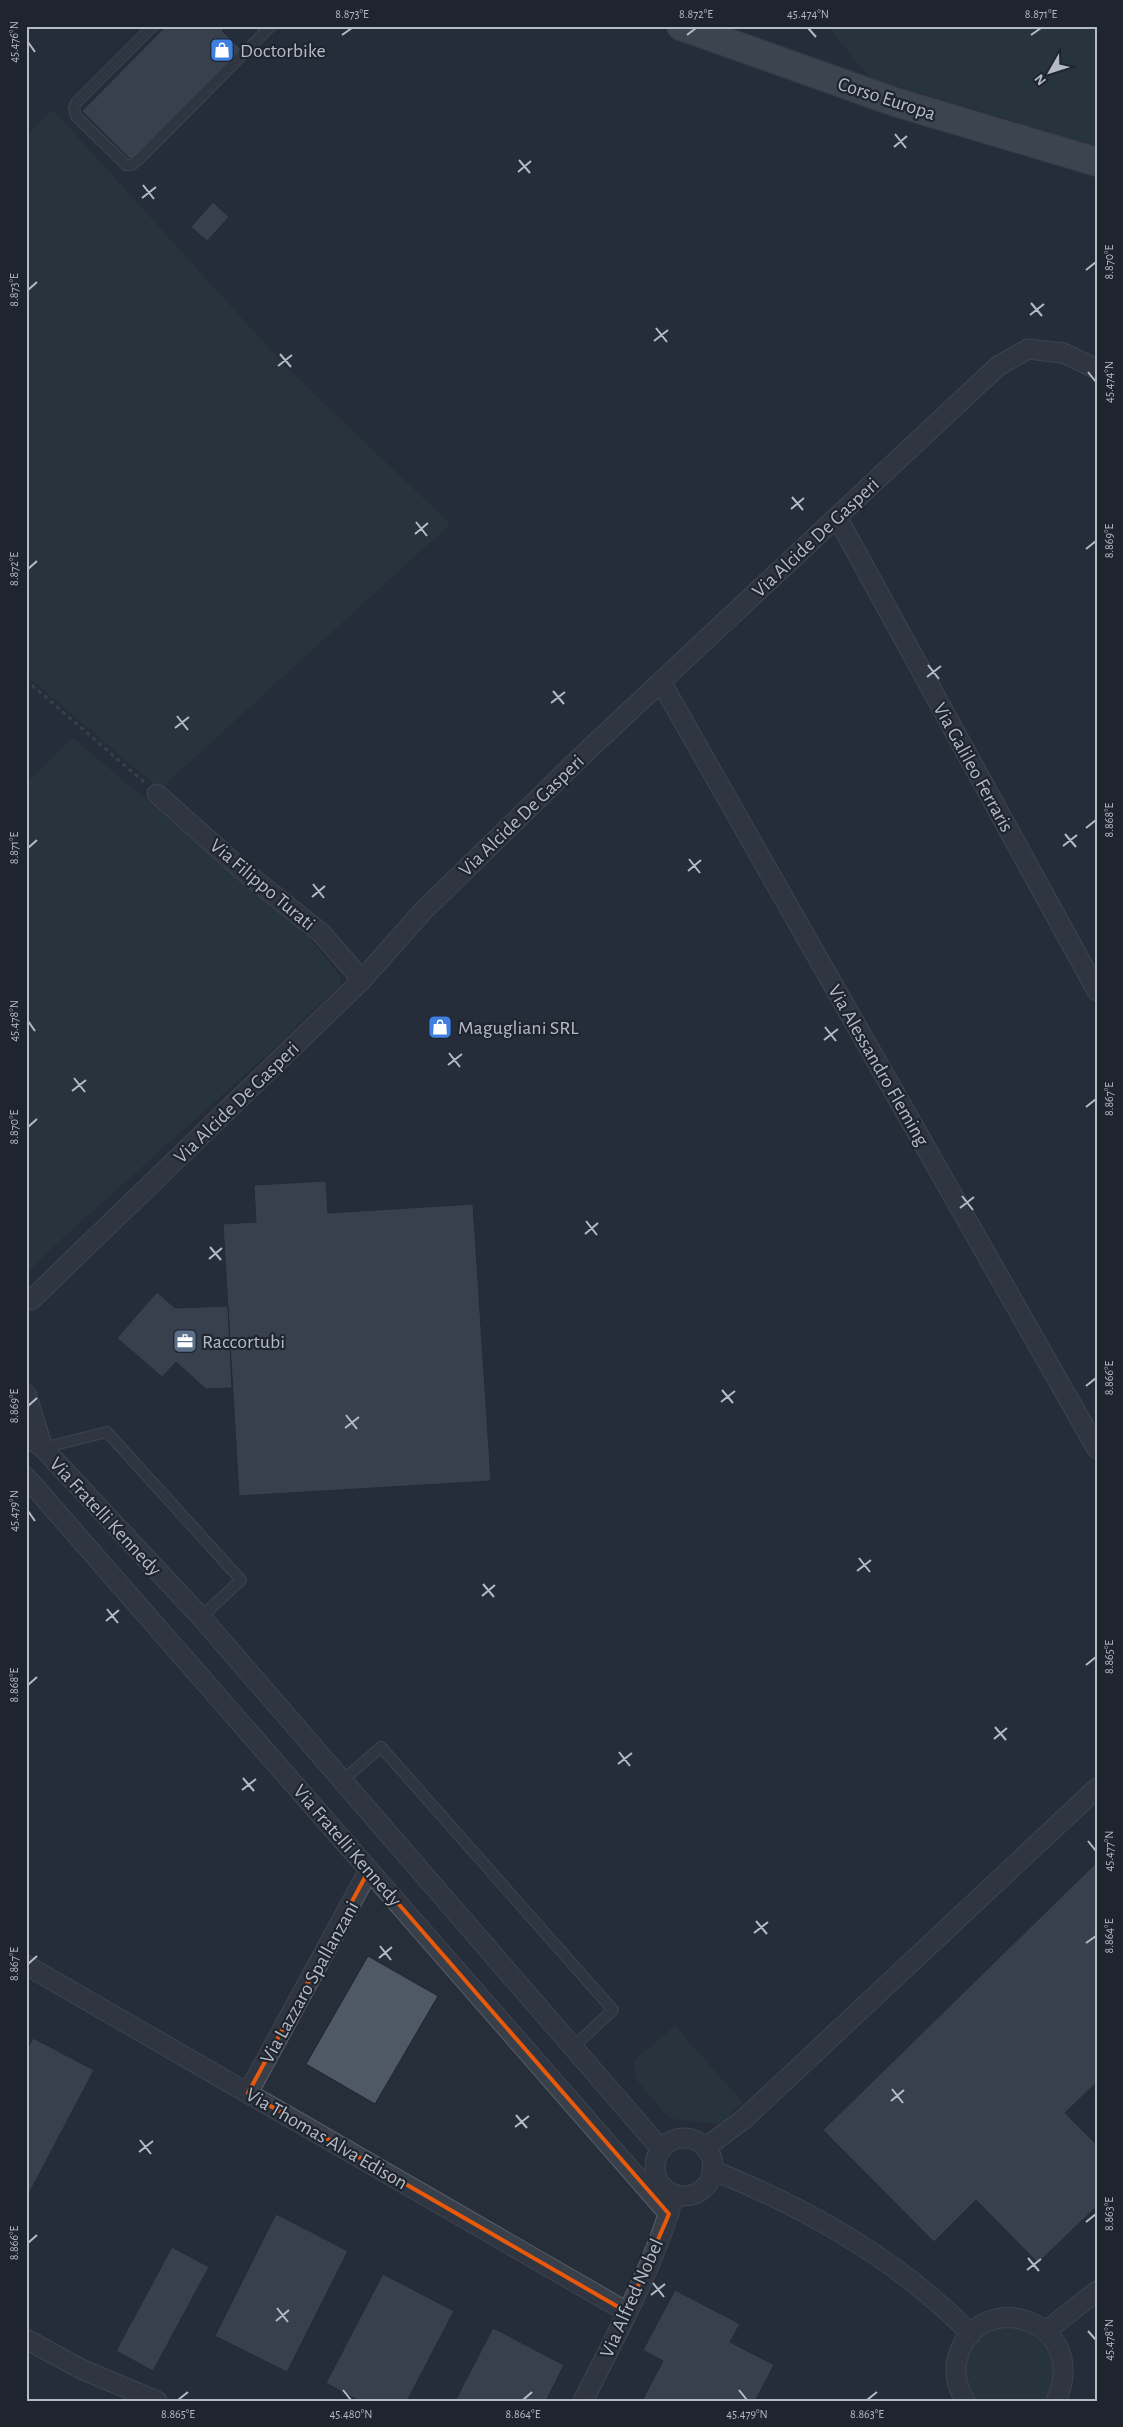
<svg xmlns="http://www.w3.org/2000/svg" width="1123" height="2427" font-family="'Alegreya Sans',sans-serif">
	<style>
		.green { fill: #2b3c3d }
		.building { fill: #4f5865; stroke: #212731 }
		.lines { fill: none; stroke-linecap: round; stroke-linejoin: round }
		.lane-casing { stroke: #585e68; stroke-width: 12 }
		.street-casing { stroke: #585e68; stroke-width: 21 }
		.primary-casing { stroke: #434953; stroke-width: 30 }
		.path { stroke: #48575a; stroke-width: 3; stroke-dasharray: 4 4; stroke-linecap: butt }
		.lane { stroke: #3a404a; stroke-width: 10 }
		.street { stroke: #3a404a; stroke-width: 19 }
		.primary { stroke: #585f6a; stroke-width: 28 }
		.marked { fill: none; stroke: #e8590c; stroke-width: 4; stroke-linejoin: round }
		.ticks { fill: none; stroke: #b5bbc6; stroke-width: 2 }
		.labels { text-anchor: middle; stroke-width: 4.5; stroke-linejoin: round; paint-order: stroke }
		.poi-label { font-size: 20px; fill: #b5bbc6; stroke: #1f252f; text-anchor: start }
		.street-label { font-size: 20px; fill: #b5bbc6; stroke: #1f252f }
		.neatline { fill: none; stroke: #b5bbc6; stroke-width: 2 }
		.ticks-label { font-size: 12px; text-anchor: middle; fill: #b5bbc6 }
	</style>
	<rect width="100%" height="100%" fill="#262e3a"/>
	<!-- green -->
	<path class="green" d="M828,26h269v120l-227,-68z
		M53,110l232,256 165,158 -290,265 -134,-114v-538z
		M73,738l236,200 31,38v8l-58,57 -226,203 -30,30v-491z
		M675,2026l67,76 -22,22 -47,-5 -8,-6 -29,-34 -2,-16 4,-6z
		M1016,2324l24,11 13,18 3,26 -9,21 -76,1 -10,-26c13,-37 13,-47 55,-51z"/>
	<!-- building -->
	<path class="building" d="M166,26h60l-4,5 19,18 -110,111 -49,-49z
		M213,202l16,15 -22,24 -16,-14z
		M326,1181l2,32 145,-9 18,277 -252,15 -16,-272 33,-2 -2,-37z
		M157,1292l18,16 53,-2 4,82 -26,1 -30,-27 -14,15 -45,-39z
		M1097,1862v220l-32,31 32,32v61l-59,57 -62,-63 -42,42 -111,-112z
		M368,1956l70,40 -63,108 -69,-40z
		M33,2038l61,32 -68,129v-148z
		M276,2214l72,37 -61,121 -72,-36z
		M172,2247l37,20 -56,104 -37,-20z
		M383,2274l71,37 -47,90h-48l-33,-18z
		M675,2290l65,34 -10,18 44,23 -19,36h-113l21,-40 -20,-11z
		M493,2328l71,37 -18,36h-91z"/>
	<g class="lines">
		<!-- lane casing -->
		<g class="lane-casing">
			<path id="lane" d="M153,26l-77,77 -2,5 2,8 50,49h6l7,-6 132,-133
				M43,1448l64,-16 134,148 -40,37
				M342,1781l39,-34 232,263 -40,37"/>
		</g>
		<!-- street casing -->
		<g class="street-casing">
			<path id="street" d="M837,517l260,474
				M661,682l436,767
				M157,794l83,74 81,65 41,47
				M31,1300l331,-320 61,-69 164,-160 411,-385 30,-17 35,4 34,16
				M26,1394l17,54 -17,-12
				M43,1448l158,169 460,532
				M26,1477l643,737
				M26,1965l601,347
				M248,2093l121,-223
				M655 2167a29 29 0 1 1 58 0a29 29 0 1 1-58 0Z
				M705,2148l39,-29 353,-331
				M712,2170c95,38 187,90 259,164
				M1046,2331l51,-40
				M26,2339l55,30 76,32
				M583,2401c32,-64 73,-138 91,-207
				M965,2401c-9,-17 -12,-30 -6,-48 23,-67 133,-32 97,48"/>
		</g>
		<!-- primary casing -->
		<g class="primary-casing">
			<path id="primary" d="M681,26l214,76 202,60"/>
		</g>
		<!-- path -->
		<path class="path" d="M26,680l119,103"/>
		<!-- lane -->
		<use href="#lane" class="lane"/>
		<!-- street -->
		<use href="#street" class="street"/>
		<!-- primary -->
		<use href="#primary" class="primary"/>
	</g>
	<!-- marked area -->
	<path d="M0 0H1123V2427H0ZM369,1870l300,344 -42,98 -379,-219z" fill="#262e3a" fill-opacity=".55" fill-rule="evenodd"/>
	<path class="marked" d="M369,1870l300,344 -42,98 -379,-219z"/>
	<!-- ticks -->
	<path class="ticks" d="M808,28l8,9M342,35l10,-7M687,35l9,-7M1031,35l10,-7M28,42l7,10M895,134l11,14M894,147l13,-11M519,160l11,13M518,172l13,-11M143,185l11,14M142,198l14,-11M1086,270l10,-8M28,290l9,-8M1031,303l11,13M1030,315l14,-11M656,328l11,14M654,341l14,-11M280,354l11,13M278,366l14,-11M1088,372l8,10M792,497l11,13M791,509l13,-11M416,522l11,14M415,534l13,-11M1086,549l10,-8M28,569l9,-8M928,665l11,14M927,677l14,-11M553,691l11,13M551,703l14,-11M177,716l11,14M175,728l14,-11M1086,828l10,-8M1065,834l11,13M1063,846l14,-11M28,848l9,-8M689,859l11,14M688,871l13,-11M313,884l11,14M312,897l13,-11M28,1021l7,10M825,1027l11,14M824,1040l14,-11M449,1053l11,14M448,1065l14,-11M74,1078l11,14M72,1091l14,-11M1086,1107l10,-8M28,1127l9,-8M962,1196l11,14M960,1208l14,-11M586,1221l11,14M585,1234l13,-11M210,1247l11,13M209,1259l13,-11M1086,1386l10,-8M722,1390l11,13M721,1402l14,-11M28,1406l9,-8M346,1415l11,14M345,1428l14,-11M28,1511l7,10M859,1558l11,14M857,1571l14,-11M483,1584l11,13M482,1596l13,-11M107,1609l11,14M106,1621l13,-11M1086,1665l10,-8M28,1685l9,-8M995,1727l11,13M994,1739l13,-11M619,1752l11,14M618,1764l14,-11M243,1778l11,13M242,1790l14,-11M1088,1841l8,10M756,1921l11,13M754,1933l14,-11M1086,1943l10,-7M380,1946l11,14M379,1958l13,-11M28,1964l9,-8M892,2089l11,14M891,2101l13,-11M516,2115l11,13M515,2127l14,-11M140,2140l11,14M139,2152l14,-11M1086,2222l10,-8M28,2243l9,-8M1028,2258l11,13M1027,2270l14,-11M653,2283l11,14M651,2295l14,-11M277,2308l11,14M276,2321l13,-11M1088,2331l8,9M343,2390l8,10M739,2390l8,10M178,2400l10,-8M523,2400l9,-8M867,2400l10,-8"/>
	<!-- icons -->
	<defs>
		<g id="shop-square" transform="scale(1.25)"><rect x="-9" y="-9" width="18" height="18" rx="4" fill="#3f7fe0" stroke="#1f252f"/><path d="M-5-2.5h2.3a2.7 3.5 0 0 1 5.4 0H5L5.5 6h-11ZM-1.5-2.5h3a1.5 2.3 0 0 0-3 0Z" fill="#fff"/></g>
		<g id="office-square" transform="scale(1.25)"><rect x="-9" y="-9" width="18" height="18" rx="4" fill="#5c6f8a" stroke="#1f252f"/><path d="M-6-3h4V-5.5h4V-3h4V5H-6ZM-1-4.5V-3h2v-1.5ZM-6 0V1H6V0Z" fill="#fff"/></g>
	</defs>
	<g fill-rule="evenodd">
		<use href="#shop-square" x="222" y="50"/>
		<use href="#shop-square" x="440" y="1027"/>
		<use href="#office-square" x="185" y="1341"/>
	</g>
	<g class="labels">
		<!-- poi labels -->
		<g class="poi-label">
			<text x="240" y="57">Doctorbike</text>
			<text x="458" y="1034">Magugliani SRL</text>
			<text x="202" y="1348">Raccortubi</text>
		</g>
		<!-- street labels -->
		<g class="street-label">
			<text transform="translate(887 98) rotate(18)" y="7">Corso Europa</text>
			<text transform="translate(815 537) rotate(-43)" y="7">Via Alcide De Gasperi</text>
			<text transform="translate(974 767) rotate(61)" y="7">Via Galileo Ferraris</text>
			<text transform="translate(521 815) rotate(-44)" y="7">Via Alcide De Gasperi</text>
			<text transform="translate(263 884) rotate(40)" y="7">Via Filippo Turati</text>
			<text transform="translate(879 1065) rotate(60)" y="7">Via Alessandro Fleming</text>
			<text transform="translate(236 1102) rotate(-44)" y="7">Via Alcide De Gasperi</text>
			<text transform="translate(106 1516) rotate(47)" y="7">Via Fratelli Kennedy</text>
			<text transform="translate(348 1845) rotate(49)" y="7">Via Fratelli Kennedy</text>
			<text transform="translate(309 1982) rotate(-61)" y="7">Via Lazzaro Spallanzani</text>
			<text transform="translate(327 2138) rotate(30)" y="7">Via Thomas Alva Edison</text>
			<text transform="translate(631 2298) rotate(-66)" y="7">Via Alfred Nobel</text>
		</g>
	</g>
	<!-- border -->
	<rect width="1123" height="2427" fill="none" stroke="#1f252f" stroke-width="55"/>
	<!-- north arrow -->
	<g transform="translate(1050 72) rotate(231)" stroke="#1f252f" stroke-width="4" paint-order="stroke">
	<path d="M0-4L9 19L0 12L-9 19Z" fill="#b5bbc6"/>
	<text y="-8" font-size="14" font-weight="bold" text-anchor="middle" fill="#b5bbc6">N</text>
	</g>
	<rect x="28" y="28" width="1068" height="2372" class="neatline"/>
	<g class="ticks-label">
		<text x="352" y="18">8.873°E</text>
		<text x="696" y="18">8.872°E</text>
		<text x="808" y="18">45.474°N</text>
		<text x="1041" y="18">8.871°E</text>
		<text transform="translate(14 42) rotate(-90)" y="4">45.476°N</text>
		<text transform="translate(1109 262) rotate(-90)" y="4">8.870°E</text>
		<text transform="translate(14 290) rotate(-90)" y="4">8.873°E</text>
		<text transform="translate(1109 382) rotate(-90)" y="4">45.474°N</text>
		<text transform="translate(1109 541) rotate(-90)" y="4">8.869°E</text>
		<text transform="translate(14 569) rotate(-90)" y="4">8.872°E</text>
		<text transform="translate(1109 820) rotate(-90)" y="4">8.868°E</text>
		<text transform="translate(14 848) rotate(-90)" y="4">8.871°E</text>
		<text transform="translate(14 1021) rotate(-90)" y="4">45.478°N</text>
		<text transform="translate(1109 1099) rotate(-90)" y="4">8.867°E</text>
		<text transform="translate(14 1127) rotate(-90)" y="4">8.870°E</text>
		<text transform="translate(1109 1378) rotate(-90)" y="4">8.866°E</text>
		<text transform="translate(14 1406) rotate(-90)" y="4">8.869°E</text>
		<text transform="translate(14 1511) rotate(-90)" y="4">45.479°N</text>
		<text transform="translate(1109 1657) rotate(-90)" y="4">8.865°E</text>
		<text transform="translate(14 1685) rotate(-90)" y="4">8.868°E</text>
		<text transform="translate(1109 1851) rotate(-90)" y="4">45.477°N</text>
		<text transform="translate(1109 1936) rotate(-90)" y="4">8.864°E</text>
		<text transform="translate(14 1964) rotate(-90)" y="4">8.867°E</text>
		<text transform="translate(1109 2214) rotate(-90)" y="4">8.863°E</text>
		<text transform="translate(14 2243) rotate(-90)" y="4">8.866°E</text>
		<text transform="translate(1109 2340) rotate(-90)" y="4">45.478°N</text>
		<text x="178" y="2418">8.865°E</text>
		<text x="351" y="2418">45.480°N</text>
		<text x="523" y="2418">8.864°E</text>
		<text x="747" y="2418">45.479°N</text>
		<text x="867" y="2418">8.863°E</text>
	</g>
</svg>
